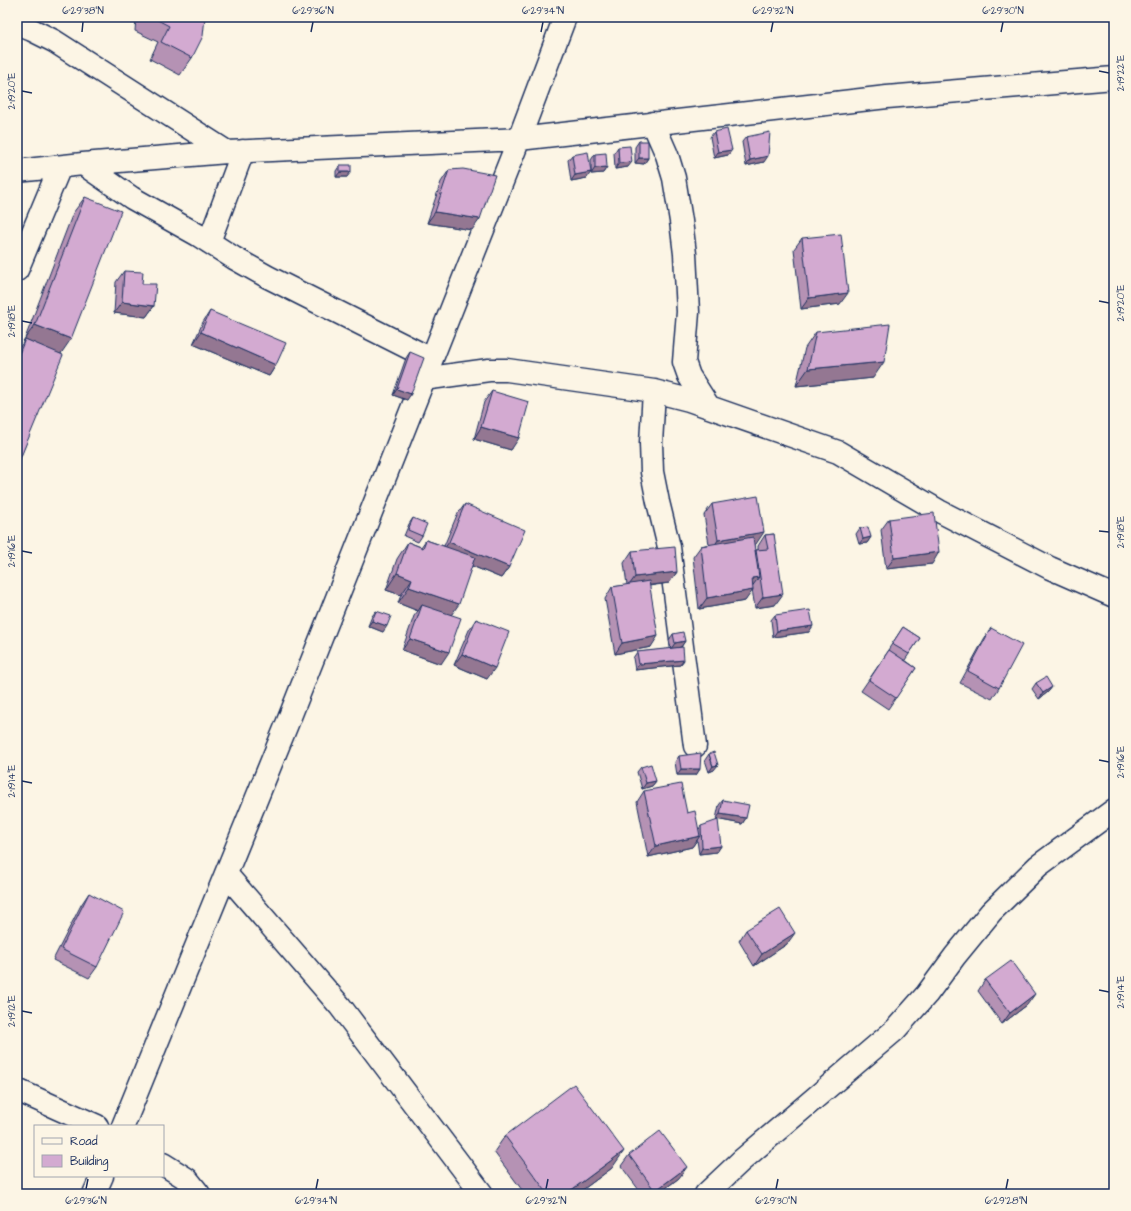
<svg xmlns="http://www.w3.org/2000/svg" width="1131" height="1211" font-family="'Architects Daughter',sans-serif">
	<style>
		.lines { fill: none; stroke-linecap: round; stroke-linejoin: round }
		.minor-casing { stroke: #1b2f5e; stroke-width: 25 }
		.minor { stroke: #fcf5e5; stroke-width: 22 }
		.wall { fill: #b592b4; stroke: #1b2f5e }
		.shaded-wall { fill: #947792; stroke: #1b2f5e }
		.building { fill: #d3aad1; stroke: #1b2f5e }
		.ticks { fill: none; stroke: #1b2f5e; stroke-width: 1.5 }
		.neatline { fill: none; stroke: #1b2f5e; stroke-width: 1.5 }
		.ticks-label { font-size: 10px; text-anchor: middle; fill: #1b2f5e }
	</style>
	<rect width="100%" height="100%" fill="#fcf5e5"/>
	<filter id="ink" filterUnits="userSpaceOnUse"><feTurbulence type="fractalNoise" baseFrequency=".025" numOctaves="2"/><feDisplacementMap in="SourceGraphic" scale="8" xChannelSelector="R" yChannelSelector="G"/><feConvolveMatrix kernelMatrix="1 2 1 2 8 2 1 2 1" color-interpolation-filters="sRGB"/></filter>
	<g filter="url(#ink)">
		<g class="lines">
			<!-- minor casing -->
			<g class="minor-casing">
				<path id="minor" d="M17,24l15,6 22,11 173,111
					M653,123l14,32 7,23 7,43 4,33 3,58 -4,50 5,14 20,31
					M83,164l49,34 66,37 36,23 34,19 163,82
					M17,171l66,-7 144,-12 292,-13 368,-42 227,-19
					M209,242l34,-91
					M17,270l43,-103
					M423,379l66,-9h18l147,21 35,9 149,52 101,59 111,57 64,28
					M654,391l-3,52 1,29 6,30 11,45 26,199
					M226,874l114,132 142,188
					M17,1090l80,36
					M123,1126l164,-402 232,-585 46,-122
					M163,1164l24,15 12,15
					M94,1194l8,-18
					M706,1194l35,-33 154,-131 32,-36 28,-38 36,-44 47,-46 76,-56"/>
			</g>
			<!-- minor -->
			<use href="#minor" class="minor"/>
		</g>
		<!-- wall -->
		<path class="wall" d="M136,17h69l-13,41 -12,17 -30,-16 8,-17 -23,-11z
			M714,132l14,23 -14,3 -4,-21z
			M746,137l18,25 -18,4 -4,-24z
			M639,141l9,17 -4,6 -9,-1v-16z
			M618,147l10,20 -13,2 -1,-16z
			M595,154l12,13 -4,6 -12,1v-14z
			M572,155l15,23 -16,3 -3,-21z
			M340,165l7,12h-11v-6z
			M449,170l23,60 -45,-7 14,-41z
			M85,197l-24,157 -44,112v-115l7,-10 49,-128z
			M802,238l38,66 -39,5 -7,-60z
			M124,271l18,13 12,22 -8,11 -32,-4 2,-31z
			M210,311l66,54 -7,11 -76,-32 10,-22z
			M816,332l57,46 -77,8 9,-38z
			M410,352l-3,48 -14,-5 13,-37z
			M492,391l19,59 -37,-11 10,-37z
			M465,504l44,63 -8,11 -29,-12 -21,49 -10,49 -39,-14 12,-34 4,-5 -20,-8 3,-8 -15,-5 11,-31 11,-17 13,5 5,-7 18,6 13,-31z
			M712,504l44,40h-2l1,8 1,-2h2v-4l7,-11 9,-1 1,71 -20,3 -3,-19 -7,12 -46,8 -6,-52 8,-11 8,-2 -5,-29z
			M413,518l9,18 -4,6 -14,-6 5,-12z
			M889,519l43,45 -46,5 -5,-39z
			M860,528l11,9 -4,6 -8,1 -3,-10z
			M632,551l45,21 -8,11 -20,3 2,61 -36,7 -10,-55 7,-12 15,-2 -3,-22z
			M376,611l7,21 -15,-6 4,-10z
			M775,615l34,17 -36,5 -2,-17z
			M476,619l11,60 -33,-14 15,-35z
			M903,627l17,11 -15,22 11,8 -28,41 -27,-18 28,-41h-1z
			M991,628l8,60 -7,11 -32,-16 24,-44z
			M673,634l12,7 -4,6 -10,2 13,11 -4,5 -45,5 -2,-12 4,-6 34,-3 -2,-9z
			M1036,683l16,4 -4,5 -9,7 -7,-10z
			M709,754l5,16 -5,2 -4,-12z
			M679,756l21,13 -4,6h-19l-2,-13z
			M641,767l15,14 -4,5 -10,3 -5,-17z
			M644,791l43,22 12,16 2,-3 20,20 -4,6 -18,2 -2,-14 -5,7 -44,10 -11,-55z
			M723,800l23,18 -4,6 -26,-5 3,-14z
			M89,893l8,74 -8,11 -36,-18 28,-55z
			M746,930l41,14 -33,22 -15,-25z
			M985,980l42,25 -25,19 -24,-33z
			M505,1136l107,32 -35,26h-52l-31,-42z
			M629,1155l50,23 -21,16h-16l-21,-28z"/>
		<!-- shaded-wall -->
		<path class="shaded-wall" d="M732,150l-4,5 -14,3 4,-6z
			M768,156l-4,6 -18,4 4,-6z
			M639,158h9l-4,6 -9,-1z
			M632,162l-4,5 -13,2 4,-6z
			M607,167l-4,6 -12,1 4,-6z
			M340,172h11l-4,5h-11z
			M591,172l-4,6 -16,3 4,-6z
			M435,212l45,7 -8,11 -45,-7z
			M848,293l-8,11 -39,5 8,-11z
			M122,302l32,4 -8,11 -32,-4z
			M35,325l36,14 -11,16 -35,-16 -2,2z
			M201,332l75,33 -7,11 -76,-32z
			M884,362l-11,16 -77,8 12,-17z
			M397,389l14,5 -4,6 -14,-5z
			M481,427l38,11 -8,12 -37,-11z
			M764,532l-8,12 -45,7 7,-11z
			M871,537l-4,6 -8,1 4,-5z
			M449,542l60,25 -8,11 -60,-25z
			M939,552l-7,12 -46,5 8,-11z
			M677,572l-8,11 -42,5 8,-11z
			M397,573l15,6 -11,16 -15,-5z
			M759,577l-8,11 1,-10z
			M409,587l50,17 -12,17 -25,-16 -4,6 -20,-8z
			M753,590l-8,11 -46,8 8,-11z
			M783,594l-8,11 -20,3 8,-11z
			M372,621l15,5 -4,6 -15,-6z
			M813,626l-4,6 -36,5 4,-6z
			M658,636l-7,11 -36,7 7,-11z
			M410,639l39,13 -8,12 -39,-14z
			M685,641l-4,6 -10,2 4,-6z
			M462,654l33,14 -8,11 -33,-14z
			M684,660l-4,5 -45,5 4,-6z
			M1052,687l-4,5 -9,7 4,-6z
			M718,765l-4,5 -5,2 4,-6z
			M681,769h19l-4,6h-19z
			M656,781l-4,5 -10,3 4,-6z
			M720,814l26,4 -4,6 -26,-5z
			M700,836l-8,11 -44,10 8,-11z
			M721,846l-4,6 -18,2 3,-6z
			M795,933l-8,11 -33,22 8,-12z
			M1035,994l-8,11 -25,19 8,-11z
			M624,1151l-12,17 -35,26h-11z
			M687,1167l-8,11 -21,16h-5l2,-3z"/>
		<!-- building -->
		<path class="building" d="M152,17h53l-2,19 -11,22 -31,-16 8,-16z
			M727,129l5,21 -14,2 -4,-20z
			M770,132l-2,24 -18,4 -4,-23z
			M639,141h9v17h-9z
			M630,146l2,16 -13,1 -1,-16z
			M588,152l3,20 -16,3 -3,-20z
			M606,153l1,14 -12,1v-14z
			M340,165h11v7h-11z
			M463,169l32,6 -15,44 -45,-7 14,-42z
			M85,197l36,14 -50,128 -36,-14z
			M841,234l7,59 -39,5 -7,-60z
			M124,271l19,1 -1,12h14l-2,22 -32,-4z
			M210,311l76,32 -10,22 -75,-33z
			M890,324l-6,38 -76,7 8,-37z
			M25,339l38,16 -46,111v-107z
			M410,352l14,6 -13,36 -14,-5z
			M492,391l37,11 -10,36 -38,-11z
			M758,496l6,36 -46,8 -6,-36z
			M465,504l60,26 -16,37 -60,-25z
			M934,513l5,39 -45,6 -5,-39z
			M413,518l14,6 -5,12 -14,-6z
			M868,527l3,10 -8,2 -3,-11z
			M774,534l9,60 -20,3 -7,-47 12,-1 -3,-14z
			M753,537l6,40 -7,1 1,12 -46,8 -6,-52z
			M426,540l49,17 -16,47 -50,-17 3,-8 -15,-6 11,-31 15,6z
			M675,547l2,25 -42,5 -3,-26z
			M649,581l9,55 -36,7 -10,-56z
			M422,605l39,13 -12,34 -39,-13z
			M810,610l3,16 -36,5 -2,-16z
			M376,611l15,5 -4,10 -15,-5z
			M476,619l33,13 -14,36 -33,-14z
			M903,627l17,11 -11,16 -17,-10z
			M991,628l31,17 -23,43 -31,-17z
			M683,632l2,9 -10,2 -2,-9z
			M683,647l1,13 -45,4 -2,-12z
			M889,650l27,18 -20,30 -27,-18z
			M1046,677l6,10 -9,6 -7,-10z
			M714,752l4,13 -5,1 -4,-12z
			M701,753l-1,16h-19l-2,-13z
			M651,764l5,17 -10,2 -5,-16z
			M681,784l6,29 8,-2 5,25 -44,10 -12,-55z
			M723,800l26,5 -3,13 -26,-4z
			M718,820l3,26 -19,2 -1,-22z
			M89,893l35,19 -27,55 -36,-18z
			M780,909l15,24 -33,21 -16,-24z
			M1011,961l24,33 -25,19 -25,-33z
			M574,1084l50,67 -58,43h-18l-43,-58z
			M660,1131l27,36 -32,24 -26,-36z"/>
	</g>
	<!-- ticks -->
	<path class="ticks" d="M82,32l1,-10M311,32l2,-10M541,32l2,-10M771,32l2,-10M1001,32l2,-10M1099,71l10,2M22,91l10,2M1099,301l10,2M22,321l10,2M1099,531l10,1M22,551l10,2M1099,760l10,2M22,781l10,2M1099,990l10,2M22,1011l10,2M86,1189l2,-10M316,1189l2,-10M546,1189l2,-10M776,1189l2,-10M1006,1189l2,-10"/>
	<!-- margin -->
	<rect width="1131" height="1211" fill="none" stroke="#fcf5e5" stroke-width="44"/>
	<!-- legend -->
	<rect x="34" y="1125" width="130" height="52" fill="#fcf5e5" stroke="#a2a6af"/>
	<rect x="42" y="1138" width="20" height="6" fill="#fcf5e5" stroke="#a2a6af"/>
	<text x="70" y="1145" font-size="12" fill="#1b2f5e">Road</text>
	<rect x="42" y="1155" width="20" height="12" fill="#d3aad1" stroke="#a2a6af"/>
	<text x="70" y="1165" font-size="12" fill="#1b2f5e">Building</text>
	<rect x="22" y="22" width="1087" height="1167" class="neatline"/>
	<g class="ticks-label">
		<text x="83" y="14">6°29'38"N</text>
		<text x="313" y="14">6°29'36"N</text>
		<text x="543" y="14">6°29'34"N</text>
		<text x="773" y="14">6°29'32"N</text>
		<text x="1003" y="14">6°29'30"N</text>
		<text transform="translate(1120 73) rotate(-90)" y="4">2°19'22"E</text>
		<text transform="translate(11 91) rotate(-90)" y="4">2°19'20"E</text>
		<text transform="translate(1120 303) rotate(-90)" y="4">2°19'20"E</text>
		<text transform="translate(11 321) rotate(-90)" y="4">2°19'18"E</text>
		<text transform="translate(1120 532) rotate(-90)" y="4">2°19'18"E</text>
		<text transform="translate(11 551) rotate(-90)" y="4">2°19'16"E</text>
		<text transform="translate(1120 762) rotate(-90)" y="4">2°19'16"E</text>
		<text transform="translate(11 781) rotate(-90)" y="4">2°19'14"E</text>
		<text transform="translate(1120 992) rotate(-90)" y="4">2°19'14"E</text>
		<text transform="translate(11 1011) rotate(-90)" y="4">2°19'12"E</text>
		<text x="86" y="1204">6°29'36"N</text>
		<text x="316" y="1204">6°29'34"N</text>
		<text x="546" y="1204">6°29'32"N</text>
		<text x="776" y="1204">6°29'30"N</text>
		<text x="1006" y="1204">6°29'28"N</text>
	</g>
</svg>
